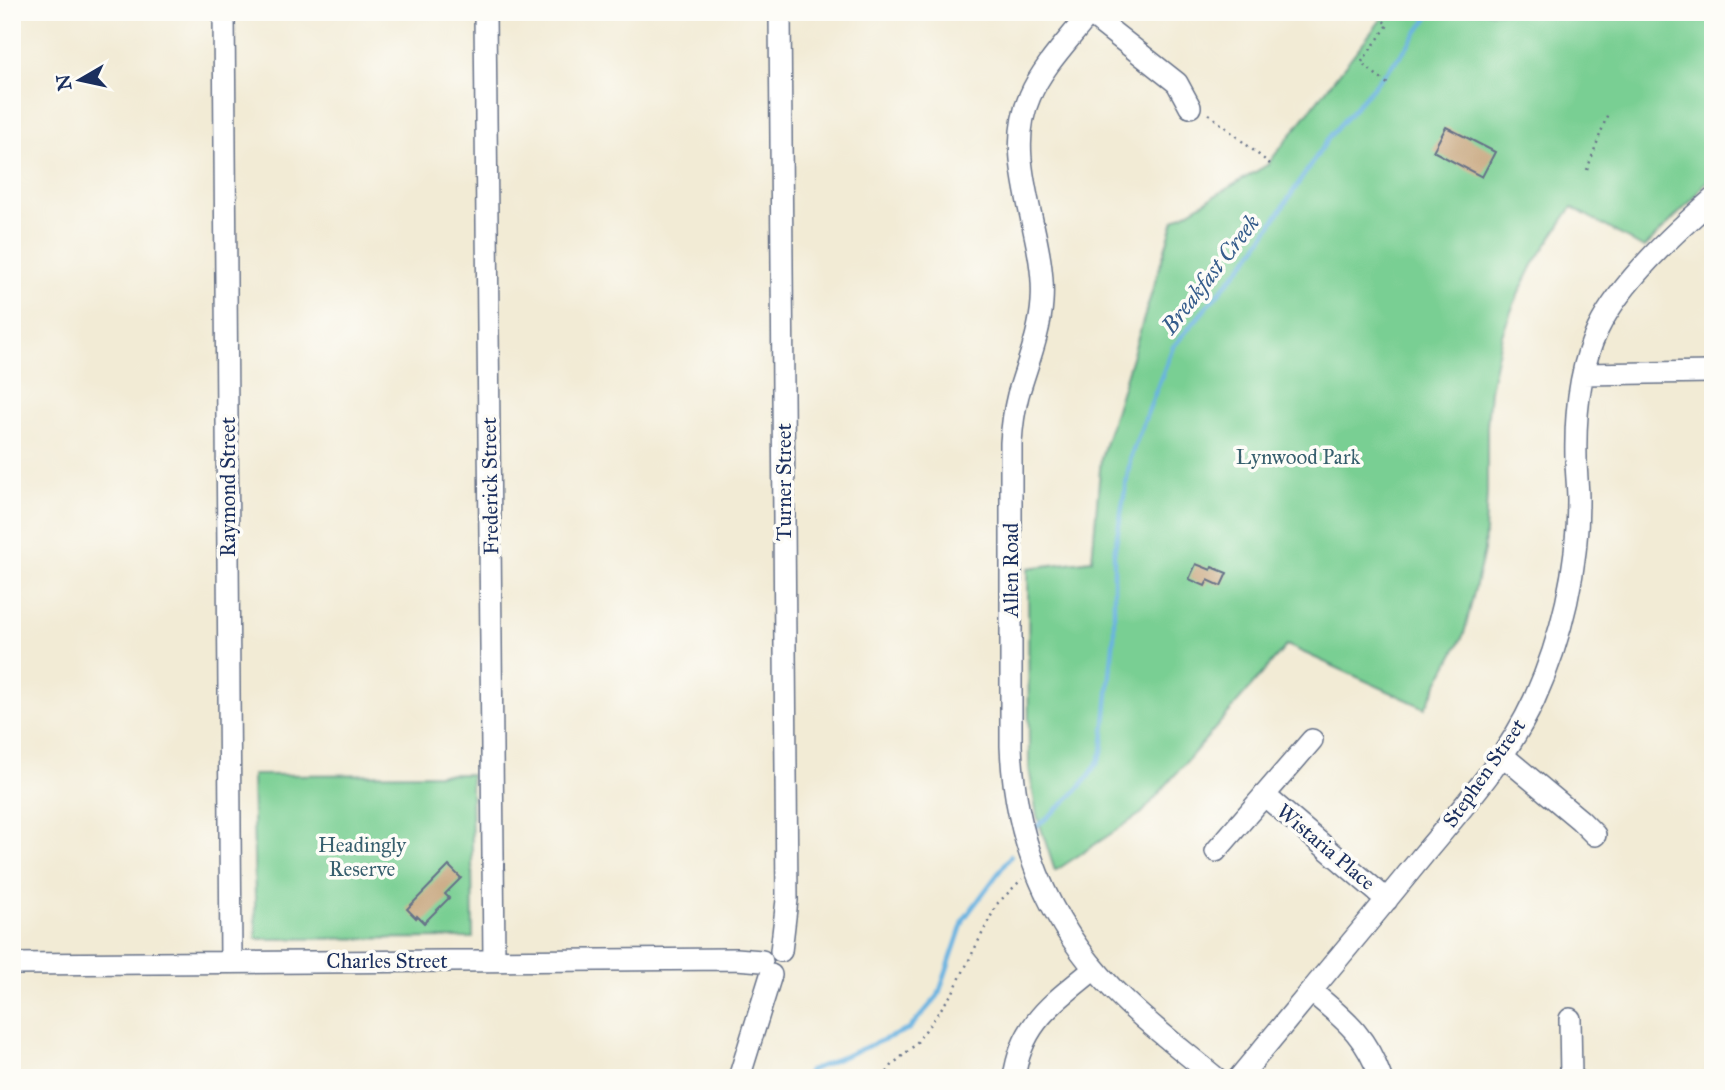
<svg xmlns="http://www.w3.org/2000/svg" width="1725" height="1090" font-family="'IM FELL Great Primer',serif">
	<style>
		.green { fill: #79cf93; stroke: #4a7f78; stroke-width: 2 }
		.lines { fill: none; stroke-linecap: round; stroke-linejoin: round }
		.stream { stroke: #69b3e1; stroke-width: 4.5 }
		.building { fill: #c8a780 }
		.minor-casing { stroke: #667188; stroke-width: 24 }
		.path { stroke: #667188; stroke-width: 2.5; stroke-dasharray: 2 5; stroke-linecap: butt }
		.minor { stroke: #fff; stroke-width: 21 }
		.labels { text-anchor: middle; stroke-width: 7; stroke-linejoin: round; paint-order: stroke }
		.park-label { font-size: 21px; fill: #375f6e; stroke: #fdfcf7 }
		.street-label { font-size: 21px; fill: #1b2f5e; stroke: #fdfcf7 }
		.water-label { font-size: 23px; font-style: italic; fill: #365d8c; stroke: #fdfcf7 }
	</style>
	<rect width="100%" height="100%" fill="#fdfcf7"/>
	<filter id="ink" filterUnits="userSpaceOnUse"><feTurbulence type="fractalNoise" baseFrequency=".0143" numOctaves="2"/><feDisplacementMap in="SourceGraphic" scale="14" xChannelSelector="R" yChannelSelector="G"/><feConvolveMatrix kernelMatrix="1 2 1 2 8 2 1 2 1" color-interpolation-filters="sRGB"/></filter>
	<filter id="wash" filterUnits="userSpaceOnUse"><feTurbulence type="fractalNoise" baseFrequency=".00686" numOctaves="4" result="noise"/><feDisplacementMap in="SourceGraphic" scale="28" xChannelSelector="R" yChannelSelector="G"/><feGaussianBlur stdDeviation="1.57" result="paint"/><feColorMatrix in="noise" values="0 0 0 0 0 0 0 0 0 0 0 0 0 0 0 0 0 1.4 0 .05"/><feComposite in="paint" operator="in"/></filter>
	<g filter="url(#wash)">
		<rect width="100%" height="100%" fill="#f2ebd5"/>
		<!-- green -->
		<path class="green" d="M1387,12h326v164l-10,9 -9,13 -50,50 -72,-41 -39,58 -17,34 -14,36 -12,55 -3,36v67l-3,58 -20,83 -39,74 -138,-63 -145,168 -87,58 -18,-55 -8,-48 -1,-200 64,-8 9,-102 73,-238 93,-55z
			M471,774l2,164 -217,1 -4,-164z"/>
		<g class="lines">
			<!-- stream -->
			<path class="stream" d="M1036,827c23,-19 56,-46 66,-75l12,-116v-82l17,-99 42,-108 78,-92 79,-119 70,-80 32,-44
				M804,1078l5,-7 100,-42 29,-33 26,-77 47,-63"/>
		</g>
		<g id="blocks">
			<!-- building -->
			<path class="building" d="M1446,127l49,25 -13,25 -49,-26z
				M1196,564l15,6 1,-3 15,6 -6,13 -13,-6 -3,6 -16,-7z
				M449,866l12,12 -16,16 4,4 -25,25 -7,-7 -1,2 -9,-9z"/>
		</g>
	</g>
	<g filter="url(#ink)">
		<use href="#blocks" fill-opacity="0" stroke="#667188" stroke-width="2"/>
		<g class="lines">
			<!-- minor casing -->
			<g class="minor-casing">
				<path id="minor" d="M224,12l7,950
					M485,12l9,948
					M780,12l7,888 -6,51
					M1087,12l90,71 13,24
					M1089,14c-20,26 -46,52 -59,82 -29,65 17,138 12,206 -2,32 -15,62 -24,93 -4,16 -6,31 -7,48v303c4,100 42,187 115,256 28,27 60,51 90,76
					M1583,374l130,-2
					M1502,755l78,65 15,15
					M1264,795l123,105
					M1216,851l96,-111
					M12,964l724,-5 26,2
					M1311,991c34,29 54,43 70,87
					M1570,1019l1,59
					M739,1078l32,-103
					M1014,1078c8,-57 40,-75 80,-109
					M1239,1078c62,-75 124,-149 185,-224 40,-48 84,-97 110,-154 28,-62 44,-132 44,-200 0,-14 -2,-28 -2,-42 -1,-43 3,-90 22,-129 23,-47 76,-96 115,-130"/>
			</g>
			<!-- path -->
			<path class="path" d="M1373,12l15,13 -27,38 28,22
				M1209,114l61,50
				M1587,170l21,-57
				M883,1078l10,-14 22,-19 38,-53 44,-88 25,-25"/>
			<!-- minor -->
			<use href="#minor" class="minor"/>
		</g>
	</g>
	<g class="labels">
		<!-- park labels -->
		<g class="park-label">
			<text x="1298" y="464">Lynwood Park</text>
			<text x="362" y="852">Headingly<tspan x="362" dy="24">Reserve</tspan></text>
		</g>
		<!-- street labels -->
		<g class="street-label">
			<text transform="translate(784 482) rotate(-90)" y="7">Turner Street</text>
			<text transform="translate(490 486) rotate(-91)" y="7">Frederick Street</text>
			<text transform="translate(228 487) rotate(-90)" y="7">Raymond Street</text>
			<text transform="translate(1011 570) rotate(-90)" y="7">Allen Road</text>
			<text transform="translate(1484 773) rotate(-55)" y="7">Stephen Street</text>
			<text transform="translate(1326 847) rotate(40)" y="7">Wistaria Place</text>
			<text x="387" y="968">Charles Street</text>
		</g>
		<!-- water labels -->
		<g class="water-label">
			<text transform="translate(1210 274) rotate(-52)" y="8">Breakfast Creek</text>
		</g>
	</g>
	<!-- margin -->
	<rect width="1725" height="1090" fill="none" stroke="#fdfcf7" stroke-width="42"/>
	<!-- north arrow -->
	<g transform="translate(80 80) rotate(261)" stroke="#fdfcf7" stroke-width="5" paint-order="stroke">
	<path d="M0-5L12 26L0 18L-12 26Z" fill="#1b2f5e"/>
	<text y="-10" font-size="19" font-weight="bold" text-anchor="middle" fill="#1b2f5e">N</text>
	</g>
</svg>
